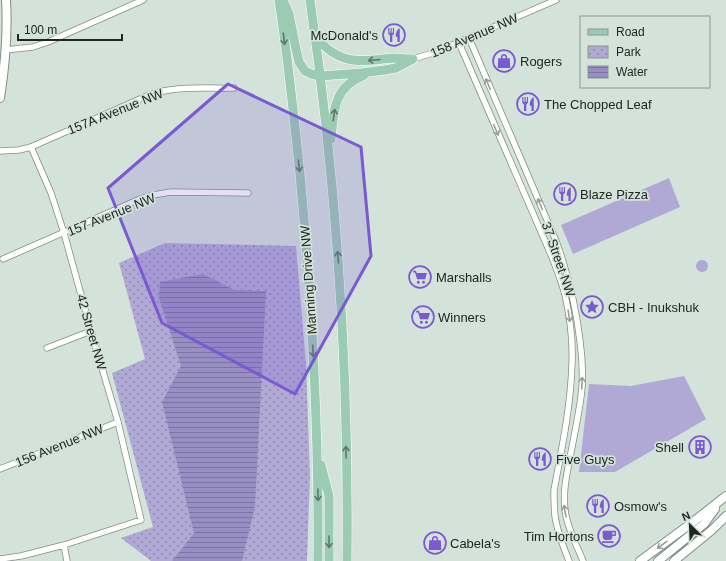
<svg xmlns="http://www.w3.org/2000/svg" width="726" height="561" font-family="Helvetica,sans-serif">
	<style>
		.grass { fill: #b0a9d5 }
		.park { fill: url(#park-dots) }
		.water { fill: url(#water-rules) }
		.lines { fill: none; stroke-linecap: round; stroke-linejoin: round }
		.street-casing { stroke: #818e86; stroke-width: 7 }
		.secondary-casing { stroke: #818e86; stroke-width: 10 }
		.primary-casing { stroke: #fff; stroke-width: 10 }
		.street { stroke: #fff; stroke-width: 5.5 }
		.secondary { stroke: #fff; stroke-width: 8 }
		.primary { stroke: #9bcbb3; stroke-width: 9 }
		.oneway { stroke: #5e786a }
		.oneway2 { stroke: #9b9d9c }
		.marked { fill: #7a59d3; fill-opacity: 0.2; stroke: #7a59d3; stroke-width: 3; stroke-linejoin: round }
		.labels { text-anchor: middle; stroke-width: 3.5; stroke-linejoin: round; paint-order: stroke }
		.poi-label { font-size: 13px; fill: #202622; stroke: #d4e3da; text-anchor: start }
		.street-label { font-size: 13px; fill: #202622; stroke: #d4e3da }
	</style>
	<defs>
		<pattern id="park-dots" width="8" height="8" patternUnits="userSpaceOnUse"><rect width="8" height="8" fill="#b0a9d5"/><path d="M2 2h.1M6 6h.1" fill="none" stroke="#8f89ac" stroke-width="1.8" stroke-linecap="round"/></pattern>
		<pattern id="water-rules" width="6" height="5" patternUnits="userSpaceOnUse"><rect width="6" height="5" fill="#978ec3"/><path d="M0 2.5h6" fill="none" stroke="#7b749e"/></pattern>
	</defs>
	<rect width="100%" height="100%" fill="#d4e3da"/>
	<!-- grass -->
	<path class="grass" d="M669,178l11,29 -107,47 -12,-29z
		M696 266a6 6 0 1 1 12 0a6 6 0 1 1-12 0Z
		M684,376l22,43 -91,53h-36l10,-88 42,2z"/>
	<!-- park -->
	<path class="park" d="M165,243l131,3 10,118 4,112 -3,85h-156l-30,-23 32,-11 -41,-154 33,-14 -26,-96z"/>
	<!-- water -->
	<path class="water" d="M203,274l31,16 32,1 -11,215 -13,55h-70l22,-28 -32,-131 19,-36 -22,-68 1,-16z"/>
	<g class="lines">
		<!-- street casing -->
		<g class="street-casing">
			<path id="street" d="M469,38l87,203c12,33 20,65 24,100 2,15 3,31 2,46 -2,24 -8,48 -12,71 -4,19 -8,38 -4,58 3,15 11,30 17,45
				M459,43l93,214c5,13 10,25 13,38 5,22 8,45 7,68 -1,42 -10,85 -18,127 0,9 0,17 1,26 2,15 8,30 14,45
				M5,50l28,-3 15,-5 95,-42
				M413,59l23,-7 120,-52
				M0,151l19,-1 12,-3 118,-52c27,-10 56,-6 85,-7
				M3,259l137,-60 13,-4 18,-3 77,1
				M47,348l44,-17
				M0,468v1l118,-47
				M64,545l3,16
				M0,559l21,-3 43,-11 77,-25 -23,-98 -27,-91 -27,-98 -13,-40 -20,-46"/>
		</g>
		<!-- secondary casing -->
		<g class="secondary-casing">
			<path id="secondary" d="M0,98c5,-32 8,-65 6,-98
				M640,561l53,-39 33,-26
				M658,561l46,-37 11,-15
				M674,561l38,-31 14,-14"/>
		</g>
		<!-- primary casing -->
		<g class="primary-casing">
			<path id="primary" d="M279,0c9,58 15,116 21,174 12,129 19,258 18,387
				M283,0l6,14 7,35 3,13 6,9 6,3 9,2 41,-3 24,-3 11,-2 17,-9
				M310,0c27,186 39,374 37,561
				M316,33c3,8 8,14 16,19 19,13 39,8 61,6 6,0 12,1 19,1
				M331,139c3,-29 2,-51 33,-64
				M321,465l8,31v65"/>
		</g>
		<!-- street -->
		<use href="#street" class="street"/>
		<!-- secondary -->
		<use href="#secondary" class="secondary"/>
		<!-- primary -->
		<use href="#primary" class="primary"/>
	</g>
	<!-- one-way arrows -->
	<defs><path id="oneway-shaft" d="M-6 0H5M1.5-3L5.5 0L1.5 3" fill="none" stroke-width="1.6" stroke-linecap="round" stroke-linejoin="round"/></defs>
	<g class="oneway">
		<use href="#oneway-shaft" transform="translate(284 39) rotate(83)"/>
		<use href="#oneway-shaft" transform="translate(374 60) rotate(175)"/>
		<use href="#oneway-shaft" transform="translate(334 115) rotate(-82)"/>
		<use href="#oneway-shaft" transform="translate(299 166) rotate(84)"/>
		<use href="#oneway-shaft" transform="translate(338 257) rotate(-94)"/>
		<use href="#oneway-shaft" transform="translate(313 351) rotate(87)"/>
		<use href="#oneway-shaft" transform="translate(346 452) rotate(-91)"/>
		<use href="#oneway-shaft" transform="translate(318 495) rotate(89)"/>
		<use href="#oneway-shaft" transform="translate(329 542) rotate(90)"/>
	</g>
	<g class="oneway2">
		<use href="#oneway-shaft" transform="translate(488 84) rotate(-113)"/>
		<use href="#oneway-shaft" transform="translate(496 130) rotate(67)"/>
		<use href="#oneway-shaft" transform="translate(540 204) rotate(-113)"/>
		<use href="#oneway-shaft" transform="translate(569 316) rotate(81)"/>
		<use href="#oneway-shaft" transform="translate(582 383) rotate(-87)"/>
		<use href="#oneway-shaft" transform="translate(565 511) rotate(-100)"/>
		<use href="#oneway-shaft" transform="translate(662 545) rotate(144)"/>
	</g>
	<!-- marked area -->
	<path class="marked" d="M228,84l133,63 10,109 -76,138 -133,-71 -54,-135z"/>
	<!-- icons -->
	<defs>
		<g id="restaurant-ring" transform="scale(1.15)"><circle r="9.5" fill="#d4e3da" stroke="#7a59d3" stroke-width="1.5"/><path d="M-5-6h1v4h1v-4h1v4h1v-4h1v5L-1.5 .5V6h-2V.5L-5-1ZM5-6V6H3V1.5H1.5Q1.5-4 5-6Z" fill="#7a59d3"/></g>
		<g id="shop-ring" transform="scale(1.15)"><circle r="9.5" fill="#d4e3da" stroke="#7a59d3" stroke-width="1.5"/><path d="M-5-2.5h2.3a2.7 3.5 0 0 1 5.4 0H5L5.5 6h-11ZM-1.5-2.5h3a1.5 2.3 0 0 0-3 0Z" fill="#7a59d3"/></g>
		<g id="supermarket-ring" transform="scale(1.15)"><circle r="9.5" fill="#d4e3da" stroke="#7a59d3" stroke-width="1.5"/><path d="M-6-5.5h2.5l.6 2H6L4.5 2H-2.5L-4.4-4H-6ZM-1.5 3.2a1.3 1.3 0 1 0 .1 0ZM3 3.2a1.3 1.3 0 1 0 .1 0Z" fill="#7a59d3"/></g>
		<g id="sight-ring" transform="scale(1.15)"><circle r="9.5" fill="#d4e3da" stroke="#7a59d3" stroke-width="1.5"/><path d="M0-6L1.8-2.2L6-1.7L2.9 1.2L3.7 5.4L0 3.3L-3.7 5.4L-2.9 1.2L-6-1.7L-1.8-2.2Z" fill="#7a59d3"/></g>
		<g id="building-ring" transform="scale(1.15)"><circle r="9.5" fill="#d4e3da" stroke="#7a59d3" stroke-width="1.5"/><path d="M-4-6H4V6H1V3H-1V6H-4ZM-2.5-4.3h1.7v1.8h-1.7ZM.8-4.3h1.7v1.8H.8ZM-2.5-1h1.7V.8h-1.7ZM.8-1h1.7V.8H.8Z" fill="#7a59d3"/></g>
		<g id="cafe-ring" transform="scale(1.15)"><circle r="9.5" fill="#d4e3da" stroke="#7a59d3" stroke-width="1.5"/><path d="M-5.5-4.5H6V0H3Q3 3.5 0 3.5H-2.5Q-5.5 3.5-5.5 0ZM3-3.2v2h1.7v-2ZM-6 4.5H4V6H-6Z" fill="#7a59d3"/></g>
	</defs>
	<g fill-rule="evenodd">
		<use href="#restaurant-ring" x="394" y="35"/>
		<use href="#shop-ring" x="504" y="61"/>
		<use href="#restaurant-ring" x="528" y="104"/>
		<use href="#restaurant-ring" x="565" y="194"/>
		<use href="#supermarket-ring" x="420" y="277"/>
		<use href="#sight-ring" x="592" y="307"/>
		<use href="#supermarket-ring" x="423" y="317"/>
		<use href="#building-ring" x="700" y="447"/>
		<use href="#restaurant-ring" x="540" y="459"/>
		<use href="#restaurant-ring" x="598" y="506"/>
		<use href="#cafe-ring" x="609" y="536"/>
		<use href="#shop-ring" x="435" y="543"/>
	</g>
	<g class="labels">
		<!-- poi labels -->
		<g class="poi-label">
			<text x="378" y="40" text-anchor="end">McDonald's</text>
			<text x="520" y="66">Rogers</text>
			<text x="544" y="109">The Chopped Leaf</text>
			<text x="580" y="199">Blaze Pizza</text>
			<text x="436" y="282">Marshalls</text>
			<text x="608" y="312">CBH - Inukshuk</text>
			<text x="438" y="322">Winners</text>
			<text x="684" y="452" text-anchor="end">Shell</text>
			<text x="556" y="464">Five Guys</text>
			<text x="614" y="511">Osmow's</text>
			<text x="594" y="541" text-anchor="end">Tim Hortons</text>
			<text x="450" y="548">Cabela's</text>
		</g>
		<!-- street labels -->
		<g class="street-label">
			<text transform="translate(474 35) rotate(-23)" y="5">158 Avenue NW</text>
			<text transform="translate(115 111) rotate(-22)" y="5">157A Avenue NW</text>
			<text transform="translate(111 214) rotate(-22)" y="5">157 Avenue NW</text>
			<text transform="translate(559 259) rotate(71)" y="5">37 Street NW</text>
			<text transform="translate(308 280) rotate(-94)" y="5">Manning Drive NW</text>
			<text transform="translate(92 332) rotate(74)" y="5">42 Street NW</text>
			<text transform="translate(59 445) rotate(-22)" y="5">156 Avenue NW</text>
		</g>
	</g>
	<!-- legend -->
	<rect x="580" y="16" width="130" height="72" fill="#d4e3da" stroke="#8c9790"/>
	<rect x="588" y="29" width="20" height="6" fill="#9bcbb3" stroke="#8c9790"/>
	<text x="616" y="36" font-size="12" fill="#202622">Road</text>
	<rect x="588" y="46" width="20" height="12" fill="url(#park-dots)" stroke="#8c9790"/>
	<text x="616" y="56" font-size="12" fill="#202622">Park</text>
	<rect x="588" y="66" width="20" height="12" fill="url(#water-rules)" stroke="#8c9790"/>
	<text x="616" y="76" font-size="12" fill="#202622">Water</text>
	<!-- north arrow -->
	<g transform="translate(690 525) rotate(336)" stroke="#d4e3da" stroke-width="3" paint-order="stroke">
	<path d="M0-3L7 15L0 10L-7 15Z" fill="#202622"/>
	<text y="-6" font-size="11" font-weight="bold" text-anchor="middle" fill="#202622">N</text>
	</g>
	<!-- scale -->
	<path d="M18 34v6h104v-6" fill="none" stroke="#202622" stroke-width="2"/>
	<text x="24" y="34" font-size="12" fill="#202622" stroke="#d4e3da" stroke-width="3" paint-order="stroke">100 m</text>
</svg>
